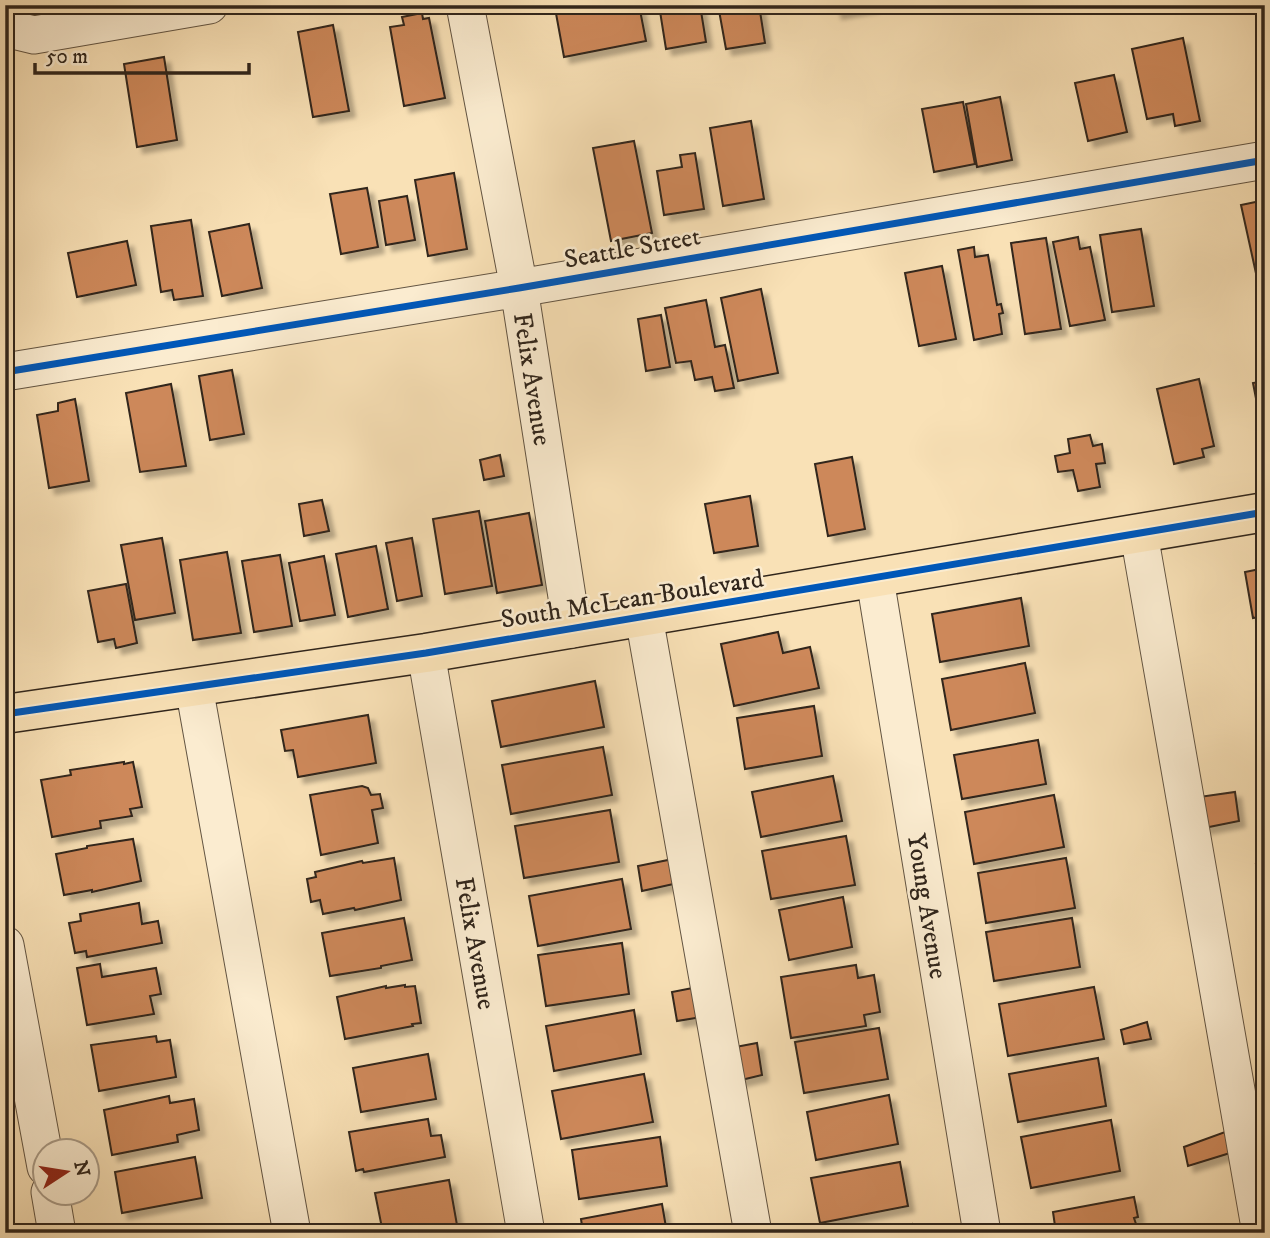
<svg xmlns="http://www.w3.org/2000/svg" width="1270" height="1238" font-family="'IM FELL DW Pica',serif">
	<style>
		.building { fill: #cd885a; stroke: #30251b; stroke-width: 2; filter: url(#shadow) }
		.lines { fill: none; stroke-linecap: round; stroke-linejoin: round }
		.minor-casing { stroke: #625442; stroke-width: 39 }
		.major-casing { stroke: #30251b; stroke-width: 41 }
		.minor { stroke: #fbecd0; stroke-width: 37 }
		.major { stroke: #f9e1b6; stroke-width: 38 }
		.cycleway-casing { stroke: #fbecd0; stroke-width: 11 }
		.cycleway { stroke: #0057b8; stroke-width: 7 }
		.labels { text-anchor: middle; stroke-width: 5; stroke-linejoin: round; paint-order: stroke }
		.street-label { font-size: 26px; fill: #30251b; stroke: #fbecd0 }
	</style>
	<defs>
		<filter id="shadow"><feDropShadow dx="6" dy="6" stdDeviation="2" flood-color="#0004"/></filter>
	</defs>
	<rect width="100%" height="100%" fill="#f9e1b6"/>
	<filter id="stains"><feTurbulence type="fractalNoise" baseFrequency=".00286" numOctaves="4"/><feColorMatrix values="0 0 0 0 .2 0 0 0 0 .09 0 0 0 0 .02 0 0 0 .5 -.17"/></filter>
	<radialGradient id="worn" r=".72"><stop offset=".6" stop-color="#630" stop-opacity="0"/><stop offset="1" stop-color="#630" stop-opacity=".3"/></radialGradient>
	<!-- building -->
	<path class="building" d="M570,5h69l7,36 -82,16 -9,-49z
		M659,5h41l6,37 -40,7z
		M718,5h41l6,38 -39,6z
		M834,5h39v1l-37,7z
		M422,13l1,6 6,-1 16,80 -41,8 -14,-79 14,-2 -2,-8z
		M333,25l16,86 -36,6 -15,-85z
		M1183,38l17,83 -25,5 -2,-12 -26,5 -15,-70z
		M164,57l13,83 -40,7 -13,-83z
		M1114,75l13,57 -39,9 -13,-58z
		M1000,97l12,63 -35,7 -11,-63z
		M963,102l12,62 -41,8 -12,-63z
		M751,121l13,78 -41,7 -13,-78z
		M634,141l18,92 -41,8 -18,-93z
		M695,153l9,56 -40,6 -7,-44 25,-4 -2,-12z
		M454,173l13,76 -39,7 -13,-76z
		M367,188l11,59 -37,7 -11,-60z
		M407,196l8,44 -29,5 -7,-44z
		M1265,200v86l-6,1 -18,-82z
		M191,220l12,76 -29,4 -2,-10 -11,2 -10,-66z
		M249,224l13,64 -40,8 -13,-64z
		M1141,229l13,77 -42,6 -12,-77z
		M1078,237l2,12 10,-2 15,73 -35,6 -17,-84z
		M1046,238l15,91 -36,5 -14,-91z
		M127,241l9,44 -59,12 -9,-44z
		M974,247l1,10 13,-2 9,50 4,-1 2,9 -4,1 3,20 -28,6 -16,-90z
		M942,266l14,73 -37,7 -14,-73z
		M761,289l17,84 -40,8 -17,-83z
		M706,300l9,47 10,-2 9,43 -19,3 -3,-14 -17,3 -4,-19 -15,2 -11,-55z
		M661,315l9,52 -24,4 -8,-52z
		M232,370l12,64 -34,6 -11,-64z
		M1199,379l15,67 -12,3 2,8 -30,7 -17,-75z
		M1265,381v64l-12,-62z
		M171,384l15,82 -46,6 -14,-79z
		M75,399l14,82 -40,7 -12,-73 21,-4v-8z
		M1090,435l3,11 9,-2 3,19 -9,1 4,23 -22,4 -5,-21 -15,2 -3,-16 15,-3 -2,-14z
		M500,455l4,21 -20,4 -4,-20z
		M852,457l13,72 -37,7 -13,-72z
		M750,496l8,50 -44,7 -9,-49z
		M322,500l7,31 -25,5 -5,-32z
		M479,511l13,75 -47,8 -12,-75z
		M529,513l13,72 -45,8 -12,-72z
		M162,538l13,75 -40,7 -14,-75z
		M412,538l10,58 -25,5 -11,-58z
		M376,546l12,63 -40,8 -12,-63z
		M227,552l14,81 -48,7 -13,-80z
		M280,555l12,71 -38,6 -12,-71z
		M324,556l11,59 -35,6 -11,-58z
		M1265,568v48l-12,2 -8,-46z
		M126,584l11,59 -21,5 -2,-9 -16,3 -10,-51z
		M1021,598l8,48 -89,16 -8,-48z
		M778,632l5,21 27,-6 9,41 -85,18 -13,-62z
		M1025,663l10,50 -84,17 -9,-51z
		M595,681l9,46 -103,20 -9,-46z
		M814,706l8,50 -77,13 -8,-51z
		M368,715l8,48 -78,14 -5,-27 -8,1 -4,-21z
		M1038,740l8,44 -84,15 -8,-44z
		M603,747l9,48 -101,19 -9,-49z
		M124,762v2l9,-2 9,45 -12,2 2,7 -32,5 1,7 -49,9 -11,-57 30,-5 -1,-5z
		M833,776l9,45 -81,16 -9,-45z
		M362,786l6,2 3,7 9,-1 3,14 -11,2 6,33 -57,12 -11,-60z
		M1235,792l4,29 -35,7 -5,-31z
		M1054,795l10,52 -90,17 -9,-52z
		M610,810l9,52 -95,16 -9,-52z
		M846,836l9,49 -84,14 -9,-48z
		M133,839l8,42 -49,11v-2l-28,5 -8,-41 31,-6v-2z
		M394,858l7,42 -46,10 -1,-2 -31,6 -3,-14 -9,2 -4,-23 9,-2 -1,-5 47,-11 1,2z
		M1066,858l9,50 -89,15 -8,-50z
		M673,859l5,24 -36,8 -4,-25z
		M1265,862v22l-4,1 -5,-21z
		M622,879l9,50 -93,17 -9,-50z
		M843,897l9,50 -63,13 -10,-50z
		M139,903l3,21 16,-3 4,22 -75,14 -1,-6 -11,2 -6,-30 12,-2 -1,-7z
		M404,918l8,42 -31,6v2l-51,8 -8,-43z
		M1072,918l8,49 -86,14 -8,-49z
		M622,943l7,51 -83,12 -8,-51z
		M100,964l2,13 54,-9 5,26 -11,2 4,18 -67,11 -10,-57z
		M856,965l2,13 16,-3 6,37 -16,3 2,11 -75,12 -10,-61z
		M405,985v2l10,-1 6,37 -9,1 1,2 -68,13 -8,-42 49,-11v2z
		M703,986l5,30 -31,5 -5,-29z
		M1094,987l10,52 -96,17 -9,-52z
		M634,1010l7,44 -87,17 -8,-45z
		M1147,1022l4,17 -27,5 -3,-14z
		M879,1028l9,51 -84,14 -9,-51z
		M156,1036l1,6 13,-2 6,37 -77,14 -8,-46z
		M757,1043l5,32 -29,7 -3,-34z
		M428,1054l8,45 -75,13 -8,-44z
		M1098,1058l8,48 -88,16 -9,-48z
		M644,1074l9,48 -92,17 -9,-48z
		M889,1095l9,49 -82,16 -9,-48z
		M169,1096l1,7 24,-4 5,31 -22,5 1,7 -66,13 -8,-45z
		M428,1119l3,17 10,-1 4,22 -81,15 -1,-3 -7,2 -7,-39z
		M1111,1120l9,51 -89,17 -10,-51z
		M1225,1132l5,21 -42,13 -4,-19z
		M660,1137l7,49 -88,13 -7,-49z
		M195,1157l7,41 -80,15 -7,-41z
		M900,1162l8,44 -88,17 -9,-45z
		M449,1180l8,45 -45,8h-29l-8,-40z
		M1134,1197l4,20 -4,1 2,6 -4,1 2,8h-78l-3,-21z
		M662,1204l5,29h-84l-2,-14z
		M912,1224l2,9h-44z
		M208,1225l1,8h-41z"/>
	<g class="lines">
		<!-- minor casing -->
		<g class="minor-casing">
			<path id="minor" d="M465,5l54,283 53,341
				M5,28l29,7 175,-30
				M5,372l514,-84 746,-128
				M1139,534l122,699
				M875,579l107,654
				M644,617l109,616
				M426,653l100,580
				M194,687l98,546
				M5,945l41,222
				M50,1192l7,41"/>
		</g>
		<!-- major casing -->
		<g class="major-casing">
			<path id="major" d="M5,714l421,-61 839,-141"/>
		</g>
		<!-- minor -->
		<use href="#minor" class="minor"/>
		<!-- major -->
		<use href="#major" class="major"/>
		<!-- cycleway casing -->
		<g class="cycleway-casing">
			<path id="cycleway" d="M5,372l514,-84 746,-128
				M5,714l421,-61 839,-141"/>
		</g>
		<!-- cycleway -->
		<use href="#cycleway" class="cycleway"/>
	</g>
	<g class="labels">
		<!-- street labels -->
		<g class="street-label">
			<text transform="translate(632 247) rotate(-10)" y="9">Seattle Street</text>
			<text transform="translate(533 379) rotate(81)" y="9">Felix Avenue</text>
			<text transform="translate(632 598) rotate(-9)" y="9">South McLean Boulevard</text>
			<text transform="translate(928 906) rotate(81)" y="9">Young Avenue</text>
			<text transform="translate(476 943) rotate(80)" y="9">Felix Avenue</text>
		</g>
	</g>
	<!-- margin -->
	<rect width="1270" height="1238" fill="none" stroke="#f9e1b6" stroke-width="28"/>
	<rect x="7" y="7" width="1256" height="1224" fill="none" stroke="#30251b" stroke-width="3.5"/>
	<rect x="14" y="14" width="1242" height="1210" fill="none" stroke="#30251b" stroke-width="2"/>
	<!-- north arrow -->
	<g transform="translate(66 1172) rotate(78)"><circle r="33" fill="#fbecd0" stroke="#aa9c88" stroke-width="2"/>
	<path d="M0-5L12 26L0 18L-12 26Z" fill="#8f2418"/>
	<text y="-10" font-size="19" font-weight="bold" text-anchor="middle" fill="#30251b">N</text>
	</g>
	<!-- scale -->
	<path d="M35 63v10h214v-10" fill="none" stroke="#30251b" stroke-width="3.5"/>
	<text x="46" y="63" font-size="21" fill="#30251b" stroke="#fbecd0" stroke-width="5" paint-order="stroke">50 m</text>
	<rect width="100%" height="100%" filter="url(#stains)"/>
	<rect width="100%" height="100%" fill="url(#worn)"/>
</svg>
